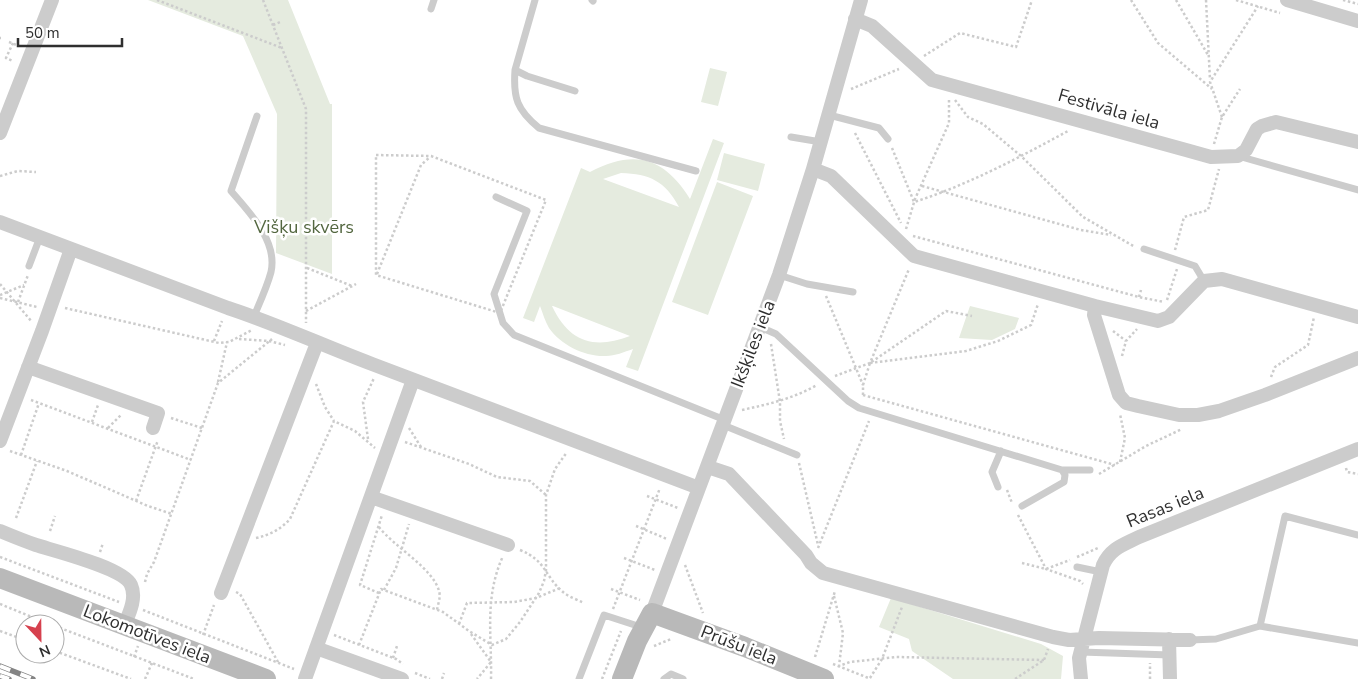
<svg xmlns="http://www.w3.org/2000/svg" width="1358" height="679" font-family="'Nunito Sans',sans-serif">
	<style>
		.green { fill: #e5ebdf; fill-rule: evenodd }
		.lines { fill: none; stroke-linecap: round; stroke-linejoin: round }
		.path { stroke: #ccc; stroke-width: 2.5; stroke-dasharray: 2.5 2.5; stroke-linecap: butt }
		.lane { stroke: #ccc; stroke-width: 7 }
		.street { stroke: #ccc; stroke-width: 14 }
		.secondary { stroke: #b9b9b9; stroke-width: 20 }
		.rail-casing { stroke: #848484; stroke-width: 5.5 }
		.rail { stroke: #fff; stroke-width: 4; stroke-dasharray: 11; stroke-linecap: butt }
		.labels { text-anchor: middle; stroke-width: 5; stroke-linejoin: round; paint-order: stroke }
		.street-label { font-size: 18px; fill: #2f2f2f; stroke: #fff }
		.park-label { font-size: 18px; fill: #536740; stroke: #fff }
	</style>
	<rect width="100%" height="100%" fill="#fff"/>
	<!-- green -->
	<path class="green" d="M148,0h140l42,104h2v170l-56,-21 1,-139 -34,-78z
		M710,68l17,4 -9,34 -17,-4z
		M713,139l11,4 -86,228 -12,-4 7,-18c-9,3 -18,7 -27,7 -21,1 -45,-11 -57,-28 -4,-7 -6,-14 -9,-22l-6,16 -11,-4 58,-150 9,4c44,-23 74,-15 100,27zM621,173c29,1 44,8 58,34l-76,-28zM552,306h1l77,30c-36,14 -61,6 -78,-30z
		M724,153l41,11 -7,27 -41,-11z
		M717,182l36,14 -45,119 -36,-13z
		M970,306l49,12 -4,11 -23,11 -33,-2z
		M891,598l150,46 22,12 -2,23h-108l-41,-28 -3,-12 -30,-12z"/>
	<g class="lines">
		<!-- path -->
		<path class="path" d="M157,0l125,48
			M263,0l43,109v214
			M1131,0l27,43 54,46
			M1176,0l32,55
			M1206,0l4,80
			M1236,0l44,13
			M1343,0l15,4
			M273,25l7,-3
			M0,38h1
			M9,42l10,4
			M13,43l-7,15 7,3
			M924,56l36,-23 56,14 16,-47
			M851,89l48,-20
			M955,100l13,17 15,7 38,32 62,61 52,30
			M1222,117l-12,-35 48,-76
			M855,133l46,90
			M1214,144l8,-27 18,-28
			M892,148l22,54c54,-17 104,-44 154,-71
			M376,155l55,1 115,44 -46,113 -124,-38z
			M0,176l18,-5 18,1
			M922,186l159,44 30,5
			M906,229l9,-30 34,-76v-25
			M913,236l226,61 25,5
			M1175,250l9,-33 24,-7 11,-41
			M307,268l45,18
			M377,274l44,-109 9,-8
			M0,284l32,38
			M0,295l24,-10
			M826,296l37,89
			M1139,297l2,-7
			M0,298l37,9
			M1167,300l10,-31
			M18,302l10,-27
			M65,308l154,35 10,-1 23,-12
			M306,311l50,-27
			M1113,331l13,10
			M239,339l30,2 16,4
			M214,341l8,-20
			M771,344l9,58v19l4,18
			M1122,356l4,-15 11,-12
			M870,363l96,-12 32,-10 33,-16 7,-21
			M835,376l35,-13 39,-94
			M1271,377l4,-10 33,-22 6,-28
			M218,382l9,-40
			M316,384l9,23 9,14
			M863,395l252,70
			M863,395v-10l7,-22 76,-52 26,5
			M31,400l160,60
			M742,410c27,-6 50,-11 75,-25
			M171,418l31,10
			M92,422l6,-17
			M108,428l13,-13
			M409,428l12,19
			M368,439l-5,-37 11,-24
			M405,442l64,22 28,13 33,4 16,14
			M10,451l57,20 81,35 24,8
			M21,455l18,-52
			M1120,462l5,-24 -5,-24
			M799,463l19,82
			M1346,468l1,4 11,2
			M1099,474l47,-28 36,-17
			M1007,490l5,13
			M647,496l31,12
			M136,501l22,-61
			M1018,515l28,54 34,12 3,3
			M16,518l21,-57
			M636,526l31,13
			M379,527c15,20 54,41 60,64 2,6 -1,13 -2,19
			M50,531l5,-15
			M256,538c14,-3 25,-9 34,-19l44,-98 21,10 20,17
			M818,548l51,-127
			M520,550c27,11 24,26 43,42 6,5 15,8 21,11
			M100,552l3,-9
			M0,557l119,45
			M1077,557l21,-9
			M624,558l31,12
			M1022,563l24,6 24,-9
			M685,565l18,48
			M145,582l2,-8 7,-12 64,-179 54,-44
			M611,589l29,11
			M384,590l12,-22 13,-44
			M236,592l4,2 38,68
			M379,593l-19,-8 22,-70
			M834,596l9,37 -4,33 11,-4 46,-5 148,3
			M0,604l49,20
			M613,609l47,-121
			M143,610l151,59
			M459,624l8,-21 47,-1 22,-4 24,-10
			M55,626l139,53
			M0,631l25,9
			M471,634l20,28 -14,17
			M203,635l11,-30
			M334,635l62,24 7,5
			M359,645l22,-56 62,23 26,19 23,14 14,-6 14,-17 19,-29 5,-12 2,-11v-75l9,-26 12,-17
			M654,646l17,-7
			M55,651l76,28
			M134,657l4,-11
			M815,657l20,-66
			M393,658l4,-12
			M833,664l38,15
			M415,673l15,6
			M870,678l12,-19 20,-52
			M145,679l7,-16
			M442,679l2,-6
			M491,679c1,-44 -7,-81 12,-123
			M602,679l19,-48
			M1015,679l29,-19 4,-11
			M1150,679v-16"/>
		<!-- lane -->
		<path class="lane" d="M535,0l-20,70 12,6 48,15
			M592,0l1,1
			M431,9l3,-9
			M515,70c-2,28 2,40 24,58l157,43
			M829,115l50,13 9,11
			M791,137l30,5
			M1238,156l120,34
			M496,197l31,14 -33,83 9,29 11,12 211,85
			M1144,249l51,17 9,15
			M29,266l11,-29
			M779,275l28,9 46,8
			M254,316c6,-14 13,-29 17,-44 7,-31 -22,-60 -40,-81l26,-75
			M760,327l16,7 72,67 11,7 203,62 3,5 -1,7 -42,24
			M723,425l74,30
			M1062,470h28
			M998,487l-6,-15 9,-21
			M1077,567l24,5
			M1260,626l98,17
			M1190,640l26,-1 44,-13 25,-110 73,19
			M1081,652l89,3
			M579,679l25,-64 37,12
			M664,679l7,-5 12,5"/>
		<!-- street -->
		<path class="street" d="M1287,0l71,21
			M855,19l17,7 60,54 254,70 25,7 27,-1 8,-6 11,-21 5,-3 14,-4 82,20
			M0,133l52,-133
			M813,169l18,7 83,80 181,50 63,15 11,-4 35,-36 18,-2 136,38
			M0,222l228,86c49,16 96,38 144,56 109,42 218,82 327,124
			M1095,306l-1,9 25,80 7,8 12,3 41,9h19l21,-4 46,-16 93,-37
			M28,367l130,46 -5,15
			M0,441l42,-110 29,-82
			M708,467l21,7 77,81 5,8 12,10 230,64 16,3 30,-2 91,2
			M371,497l137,48
			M0,531c12,5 24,10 36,14 19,6 88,23 95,40 6,13 -2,29 -7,41
			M221,593l96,-250
			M652,613l127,-338 34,-106 48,-169
			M1169,639l1,40
			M316,648l86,31
			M305,679l108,-299
			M1081,679l-2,-21 24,-93c8,-17 20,-20 36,-28l219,-88"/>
		<!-- secondary -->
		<path class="secondary" d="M0,578l266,101
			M622,679l15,-38 15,-28 93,34 79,32"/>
		<!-- rail casing -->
		<g class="rail-casing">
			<path id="rail" d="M0,666l33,13
				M0,676l9,3"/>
		</g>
		<!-- rail -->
		<use href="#rail" class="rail"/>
	</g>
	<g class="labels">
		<!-- street labels -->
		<g class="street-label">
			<text transform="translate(1109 109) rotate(16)" y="6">Festivāla iela</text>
			<text transform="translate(753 344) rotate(-69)" y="6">Ikšķiles iela</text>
			<text transform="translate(1165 507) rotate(-22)" y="6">Rasas iela</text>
			<text transform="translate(147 634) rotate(21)" y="6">Lokomotīves iela</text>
			<text transform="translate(739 645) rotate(21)" y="6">Prūšu iela</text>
		</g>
		<!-- park labels -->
		<g class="park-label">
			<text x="304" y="233">Višķu skvērs</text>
		</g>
	</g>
	<!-- north arrow -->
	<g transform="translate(40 639) rotate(158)"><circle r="24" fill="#ffffff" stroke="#acacac"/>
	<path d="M0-4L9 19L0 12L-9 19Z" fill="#d6414e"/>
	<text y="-8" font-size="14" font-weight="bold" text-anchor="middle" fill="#2f2f2f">N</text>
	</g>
	<!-- scale -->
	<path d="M18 38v8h104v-8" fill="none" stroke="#2f2f2f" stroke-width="2.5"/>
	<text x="25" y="38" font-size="15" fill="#2f2f2f" stroke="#ffffff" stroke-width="4" paint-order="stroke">50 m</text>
</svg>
